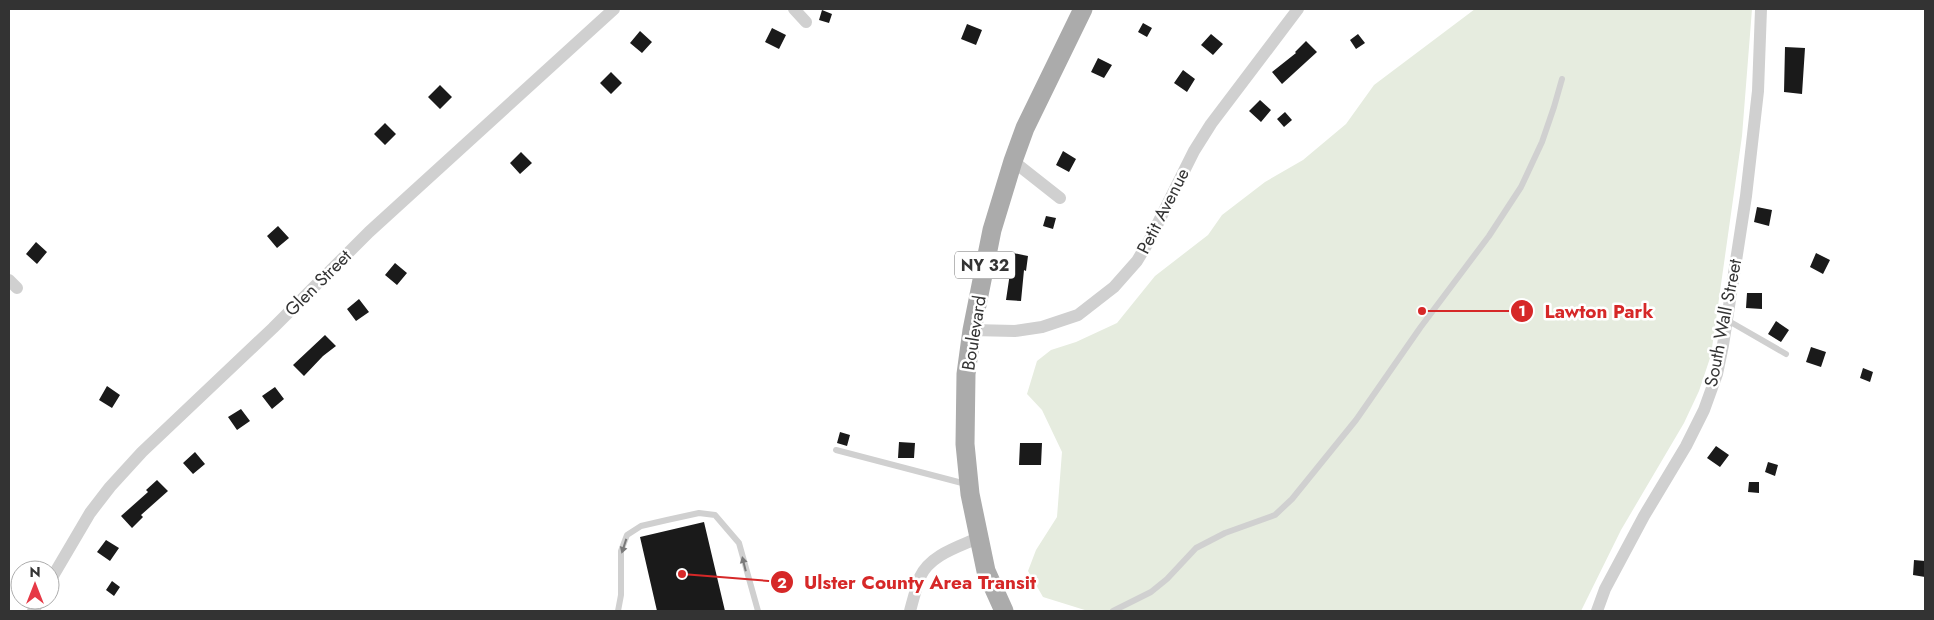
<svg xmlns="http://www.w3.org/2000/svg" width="1934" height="620" font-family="Jost,sans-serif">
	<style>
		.green { fill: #e6ecdf }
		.building { fill: #1a1a1a }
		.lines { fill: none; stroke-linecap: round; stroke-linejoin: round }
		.service { stroke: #d0d0d0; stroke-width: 6 }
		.minor { stroke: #d0d0d0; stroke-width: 12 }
		.primary { stroke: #ababab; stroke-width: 19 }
		.oneway { fill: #7a7a7a }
		.labels { text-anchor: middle; stroke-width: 5; stroke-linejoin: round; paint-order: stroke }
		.shield { fill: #fff; stroke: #707070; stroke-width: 1 }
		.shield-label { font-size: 16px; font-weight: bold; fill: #333 }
		.street-label { font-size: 18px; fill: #333; stroke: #fff }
		.leader { fill: none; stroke: #d62828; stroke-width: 2 }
		.callout-dot { fill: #d62828; stroke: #fff; stroke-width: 2 }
		.mark-label { font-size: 15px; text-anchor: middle; font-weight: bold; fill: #fff }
		.callout-label { font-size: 19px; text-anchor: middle; font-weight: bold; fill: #d62828; stroke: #fff; stroke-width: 5; stroke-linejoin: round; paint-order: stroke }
	</style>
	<rect width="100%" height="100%" fill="#fff"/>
	<!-- green -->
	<path class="green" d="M1475,9h277l-10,127 -31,219 -12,36 -15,32 -63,107 -40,81h-493l-45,-14 -15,-26 8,-21 21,-33 5,-65 -20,-42 -15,-16 10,-33 14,-11 25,-8 41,-19 38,-47 53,-41 14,-20 43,-33 38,-22 43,-36 28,-39z"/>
	<!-- building -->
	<path class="building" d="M822,10l10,4 -3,9 -10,-3z
		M1143,23l9,5 -5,9 -9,-5z
		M967,24l15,6 -6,15 -15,-6z
		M772,28l14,7 -7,14 -14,-7z
		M640,31l12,11 -10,11 -12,-10z
		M1211,34l12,10 -10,11 -12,-10z
		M1358,34l7,9 -9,6 -6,-9z
		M1306,41l11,11 -35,32 -10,-12 24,-19 -1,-1z
		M1785,47l20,1 -3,46 -18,-2z
		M1098,58l14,7 -8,13 -13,-6z
		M1183,70l12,9 -8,13 -13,-9z
		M611,72l11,11 -11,11 -11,-11z
		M440,85l12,12 -12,12 -12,-12z
		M1260,100l11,10 -10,12 -12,-11z
		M1285,112l7,8 -8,7 -7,-8z
		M385,123l11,11 -11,11 -11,-11z
		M1063,151l13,8 -7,13 -13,-7z
		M521,152l11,11 -12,11 -10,-11z
		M1757,207l15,3 -3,16 -15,-4z
		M1046,216l10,2 -3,11 -10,-3z
		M278,226l11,12 -12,10 -10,-12z
		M36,242l11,10 -10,12 -11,-10z
		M1013,253l15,3 -2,15 -2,-1 -3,31 -15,-1z
		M1816,253l14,7 -7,14 -13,-7z
		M395,263l12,10 -10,12 -12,-10z
		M1747,293h15v16l-16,-1z
		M359,299l10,13 -13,9 -9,-12z
		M1776,321l13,9 -8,12 -13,-8z
		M325,335l11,11 -13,10 -19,20 -11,-11z
		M1811,347l15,5 -5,15 -15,-5z
		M1863,368l10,4 -3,10 -10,-4z
		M107,386l13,9 -8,13 -13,-8z
		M275,387l9,12 -12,10 -10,-13z
		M241,409l9,12 -13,9 -9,-13z
		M840,432l10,3 -3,11 -10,-3z
		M899,442l16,1 -1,15h-16z
		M1020,443h22l-1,22h-22z
		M1716,446l13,9 -9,12 -13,-9z
		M195,452l10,12 -12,10 -10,-11z
		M1768,462l10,3 -3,11 -10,-4z
		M157,480l11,11 -27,24 2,2 -11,11 -11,-12 27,-24 -2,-2z
		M1749,482h10v11l-11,-1z
		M704,522l21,89h-68l-17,-74z
		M106,540l13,8 -9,13 -13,-9z
		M1914,560l11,1v16l-12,-2z
		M112,581l8,6 -6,9 -8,-6z"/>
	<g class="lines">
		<!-- service -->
		<path class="service" d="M1727,320l59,34
			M836,450l130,34
			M618,611l3,-16v-44l6,-16 14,-9 26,-6 32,-7 16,2 24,28 19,68
			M1113,611l38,-19 16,-13 29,-31 29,-15 50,-18 17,-16 64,-79 64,-92 69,-92 32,-49 21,-45 12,-35 8,-28"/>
		<!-- minor -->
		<path class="minor" d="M794,9l12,13
			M1013,161l47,37
			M9,280l8,8
			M972,330l43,1 27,-4 36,-12 36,-28 23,-26 12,-20 45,-90 17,-27 87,-115
			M50,581l40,-68 20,-26 32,-35 131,-124 96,-96 245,-223
			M33,611l7,-11
			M910,611c3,-11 6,-23 10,-34 10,-22 38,-30 58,-39
			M1597,611l8,-22 39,-73 42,-70 18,-36 13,-36 6,-29 23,-149 12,-105 3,-82"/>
		<!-- primary -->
		<path class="primary" d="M1004,611l-18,-40 -16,-77 -5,-50 1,-70 6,-44 20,-100 21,-69 12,-33 58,-119"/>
	</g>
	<!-- one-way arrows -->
	<defs><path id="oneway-solid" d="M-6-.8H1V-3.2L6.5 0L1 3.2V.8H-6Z" transform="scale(1.25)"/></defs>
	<g class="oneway">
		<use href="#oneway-solid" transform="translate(624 546) rotate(108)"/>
		<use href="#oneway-solid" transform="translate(744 564) rotate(-104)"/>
	</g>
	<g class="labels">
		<!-- shield labels -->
		<rect class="shield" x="955" y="251.5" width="60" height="27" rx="4"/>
		<g class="shield-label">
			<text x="985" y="271">NY 32</text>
		</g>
		<!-- street labels -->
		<g class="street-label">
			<text transform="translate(1163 211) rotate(-63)" y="6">Petit Avenue</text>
			<text transform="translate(318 283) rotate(-45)" y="6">Glen Street</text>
			<text transform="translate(1723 323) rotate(-79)" y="6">South Wall Street</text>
			<text transform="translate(974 333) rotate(-81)" y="6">Boulevard</text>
		</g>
	</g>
	<!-- callouts -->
	<path class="leader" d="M1422 311L1522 311M682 574L782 582"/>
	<g class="callout-dot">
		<circle cx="1422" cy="311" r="5"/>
		<circle cx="682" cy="574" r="5"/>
		<circle cx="1522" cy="311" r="12"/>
		<circle cx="782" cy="582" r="12"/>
	</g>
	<g class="mark-label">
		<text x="1522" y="316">1</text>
		<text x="782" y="588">2</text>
	</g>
	<g class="callout-label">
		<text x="1599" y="318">Lawton Park</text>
		<text x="920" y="589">Ulster County Area Transit</text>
	</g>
	<!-- border -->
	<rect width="1934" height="620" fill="none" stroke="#333333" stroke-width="20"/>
	<!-- north arrow -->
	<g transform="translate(35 585)"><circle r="24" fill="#ffffff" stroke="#adadad"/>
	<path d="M0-4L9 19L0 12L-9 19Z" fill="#e63946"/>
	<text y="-8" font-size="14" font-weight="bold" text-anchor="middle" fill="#333333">N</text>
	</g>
</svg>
